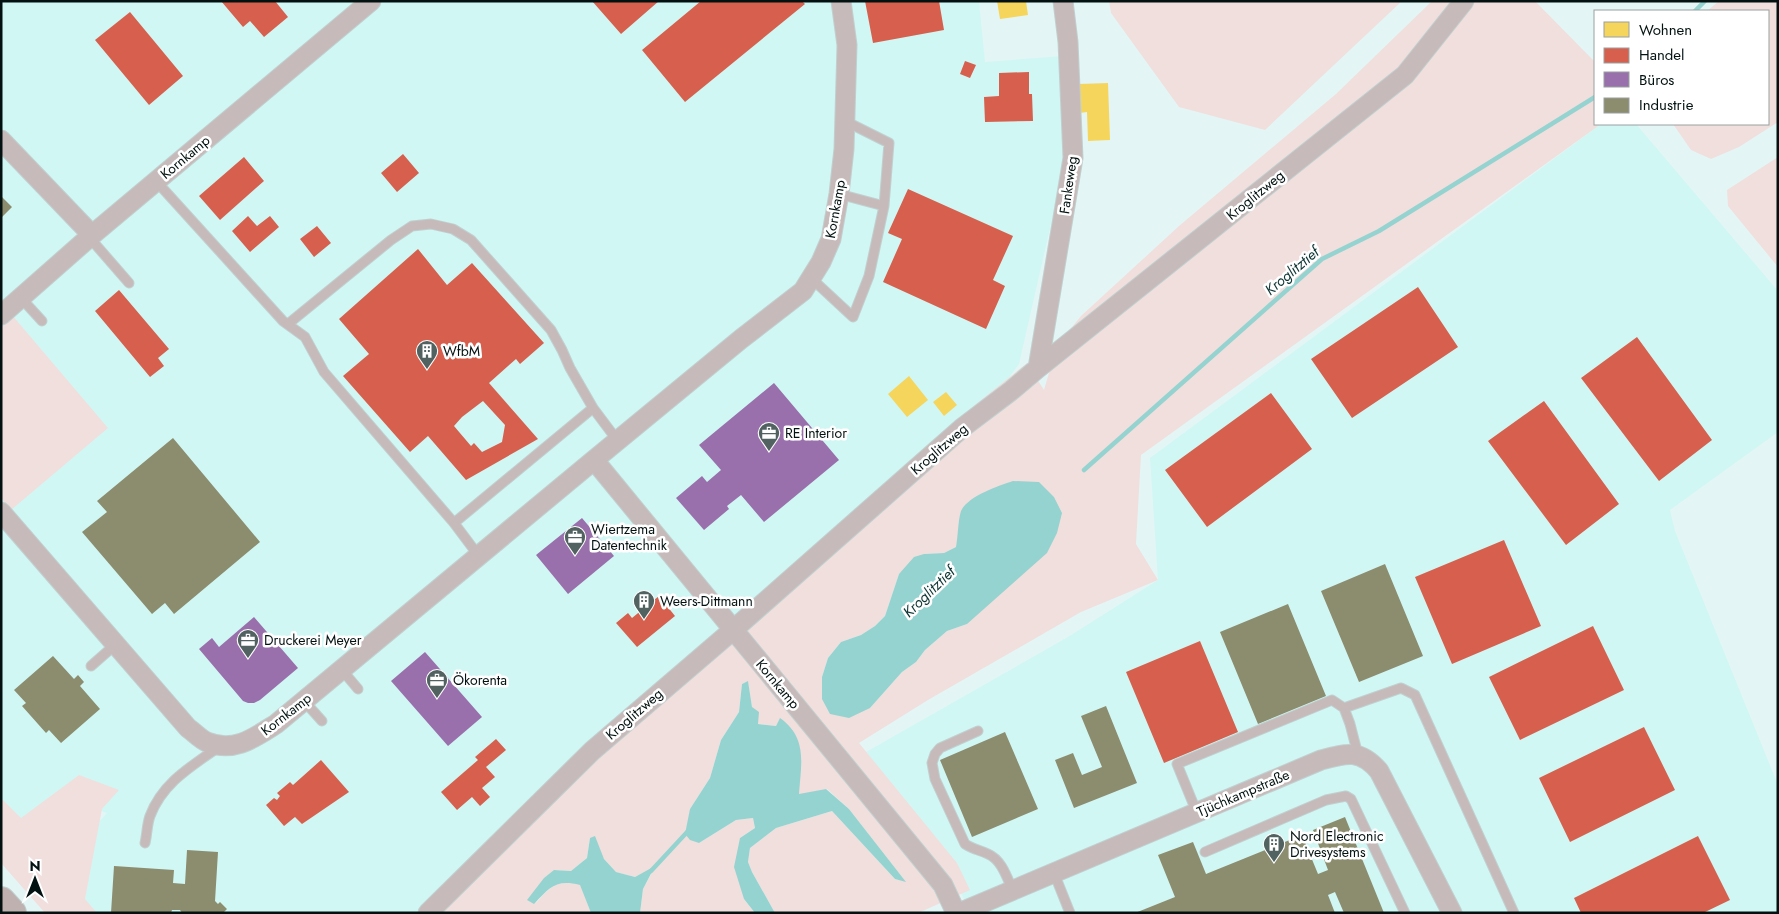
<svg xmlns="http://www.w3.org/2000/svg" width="1779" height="914" font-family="Jost,sans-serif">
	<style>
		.built { fill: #d0f7f4 }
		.green { fill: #f1dfdd; fill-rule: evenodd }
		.water { fill: #95d3d0 }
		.homes { fill: #f6d55c }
		.shops { fill: #d6604d; fill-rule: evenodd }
		.offices { fill: #9970ab }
		.industry { fill: #8c8c6e }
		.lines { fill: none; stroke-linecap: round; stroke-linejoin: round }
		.stream { stroke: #95d3d0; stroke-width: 4.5 }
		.lane-casing { stroke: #c1d0cf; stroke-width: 11 }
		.street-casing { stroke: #c1d0cf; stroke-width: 21 }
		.primary-casing { stroke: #c1d0cf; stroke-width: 30 }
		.lane { stroke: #c7baba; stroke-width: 9 }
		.street { stroke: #c7baba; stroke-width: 19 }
		.primary { stroke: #beb1af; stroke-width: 28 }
		.labels { text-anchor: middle; stroke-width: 5; stroke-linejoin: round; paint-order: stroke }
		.street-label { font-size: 14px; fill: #031211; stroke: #fff }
		.poi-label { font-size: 14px; fill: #031211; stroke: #fff; text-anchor: start }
		.water-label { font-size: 15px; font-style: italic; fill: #0d3534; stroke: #fff }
	</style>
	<rect width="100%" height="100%" fill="#e3f6f5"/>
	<!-- built -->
	<path class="built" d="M1,1h978l6,61 77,-6 4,102 -47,206 -20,27 -571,522h-335l-8,-13 5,-68 17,-19 -40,-15 -66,36z
		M1601,124h35l142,167v141l-108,78 5,21 103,254v128h-806l-14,-25 -106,-128 216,-123 90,-57 -8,-122z"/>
	<!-- green -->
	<path class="green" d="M1109,1h293l-137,129 -86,-23 -68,-94z
		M1432,1h103l60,61v62h6l-460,331 -5,89 22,36 -77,32 -153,88 -69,43 98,120 13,27 -52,23h-143l-23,-41 -4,-10 2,-14 26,-20 56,-17 63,68 10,2 -56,-72 -22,-20 -29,6 3,-29 -21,-47 -4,7 -18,-2 -6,-17 -4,-25 -6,2 -3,28 -18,28 -11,38 -20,31 9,34 37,-23 17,-2 2,10 -15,10 4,61 11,14h-115l3,-24 12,-22 -20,10 -19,-5 -12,-13 -14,-21 -3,20 -16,13 -17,-1 -19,34c15,-17 21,-25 45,-20l11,29h-174l188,-186 142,-122 229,-201 51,-41 17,27 13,-45 24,-29 98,-90 157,-132zM956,547l11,77 -20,7 -22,19 -9,12 -14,10 -32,36 -48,-31 6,-19 13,-16 20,-7 14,-9 10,-10 14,-42 25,-20 20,-1z
		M1719,1h59v121l-39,25 -28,12 -20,-9 -18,-26h95v-113h-61z
		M1778,157v110l-50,-61 -1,-16z
		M12,315l96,113 -97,82 -10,-12v-173z
		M79,775l40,15 -17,19 -17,90 12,14h-52l-44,-50v-65l20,20z"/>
	<!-- water -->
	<path class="water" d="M1013,481l26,1 15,15 8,16 -5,20 -10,20 -80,71 -20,7 -22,19 -9,12 -14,10 -32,36 -21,10 -19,-4 -8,-15v-22l6,-19 13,-16 20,-7 14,-9 10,-10 14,-42 15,-17 10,-3 20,-1 12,-6c2,-10 2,-27 5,-36 7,-15 37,-25 52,-30z
		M748,681l4,26 7,5 -1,12 18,2 4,-8c28,20 21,46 19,76l27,-5 23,20 57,73 -11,-3 -63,-68 -56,17 -26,20 -2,14 4,10 23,41h-20l-11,-14 -10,-32 6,-29 15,-10 -2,-10 -17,2 -37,23 -9,-3 -5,-6 5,-25 20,-31 11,-38 18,-28 3,-28z
		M595,836l9,23 12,13 19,5 20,-11 -12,23 -3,24h-49l-11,-28c-24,-6 -30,2 -46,19l-7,-4 17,-22 10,-8 17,1 16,-13 3,-20z"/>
	<!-- homes -->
	<path class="homes" d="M997,1h29l2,14 -28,4z
		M1108,83l2,57 -22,1 -1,-29 -7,1 -1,-29z
		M909,376l19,24 -21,17 -19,-23z
		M946,392l11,13 -13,11 -11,-14z"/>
	<!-- shops -->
	<path class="shops" d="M221,1h54l13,16 -24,20 -14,-16 -7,6z
		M592,1h67l-38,33z
		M701,1h101l3,3 -120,98 -43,-52z
		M865,1h74l5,29 -71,13z
		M130,12l53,64 -34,29 -54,-65z
		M965,61l11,4 -6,13 -10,-4z
		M1029,72v22h3l1,27 -48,1 -1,-25 15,-1v-23z
		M403,154l16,19 -22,19 -16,-19z
		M244,157l20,24 -44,39 -21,-24z
		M908,189l105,47 -20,44 12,6 -19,43 -103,-47 19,-43 -14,-6z
		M248,216l9,10 13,-10 9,11 -29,25 -18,-21z
		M317,226l14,17 -17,14 -14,-18z
		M418,249l29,36 25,-22 72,80 -24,21 -4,-5 -27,24 49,56 -72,41 -38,-44 -18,16 -67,-76 26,-22 -30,-35zM483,401l22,24 -3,17 -20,10 -8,-9 -3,3 -17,-20 8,-9z
		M1418,287l40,60 -106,71 -41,-59z
		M119,290l50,59 -11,9 6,8 -14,11 -55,-66z
		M1637,337l75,103 -53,41 -78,-103z
		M1271,393l41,56 -105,78 -42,-57z
		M1544,401l75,103 -53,41 -78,-104z
		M1504,540l37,86 -89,38 -37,-87z
		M659,596l16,20 -38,31 -21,-24 12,-10 4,5z
		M1593,626l31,64 -104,50 -31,-63z
		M1200,641l38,91 -74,31 -38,-91z
		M1644,727l31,63 -105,52 -31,-64z
		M496,739l10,11 -20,17 9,10 -13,11 8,9 -10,9 -8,-9 -15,13 -16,-18 37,-32 -3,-3z
		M321,760l28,32 -47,32 -7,-7 -11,9 -18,-21 8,-7 3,2 3,-4 -3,-3 13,-11 3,3z
		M1698,836l32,64 -27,13h-122l-7,-15z"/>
	<!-- offices -->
	<path class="offices" d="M774,383l65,77 -75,62 -23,-27 -14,11 2,3 -25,21 -28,-32 26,-22 5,6 14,-12 -22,-25z
		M582,518l32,38 -46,38 -32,-39z
		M254,617l44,51 -38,32 -6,3h-6l-5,-2 -44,-52 13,-11 7,9z
		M425,652l57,65 -34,29 -57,-65z"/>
	<!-- industry -->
	<path class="industry" d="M1,196l11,11 -11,11z
		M173,438l87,104 -86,72 -9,-11 -13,11 -70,-82 25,-20 -10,-11z
		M1385,564l38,92 -64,26 -38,-91z
		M1288,604l38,92 -68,28 -38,-92z
		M53,656l21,23 4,-4 6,7 -4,4 20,23 -39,34 -12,-13 -3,3 -24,-27 4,-3 -12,-13z
		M1106,706l31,77 -63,25 -19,-48 18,-7 9,22 20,-8 -21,-51z
		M1005,732l33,77 -66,28 -32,-77z
		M1345,817l39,96h-40l-9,-21 -7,3 7,18h-200l40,-16 -17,-42 35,-13 13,32 96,-39 16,39 10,-4 -15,-40z
		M187,850l31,2 -3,49 3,3 2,-2 7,7 -4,4h-41l-2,-3h-8l-1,3h-60l3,-47 60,4 -1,13 12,1z"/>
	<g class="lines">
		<!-- stream -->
		<path class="stream" d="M1695,11l10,-10
			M1084,470l238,-211 57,-28 216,-134
			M651,871l38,-41"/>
		<!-- lane casing -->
		<g class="lane-casing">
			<path id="lane" d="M845,121l44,22 -5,63
				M156,181l127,140 22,16 19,35 130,151
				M89,237l40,46
				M811,278l42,39 16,-41 15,-70 -45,-12
				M21,298l21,23
				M288,324l103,-84 21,-14 19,-2 22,5 18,11 80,90 11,20 8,18 23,40 24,32
				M478,555l-24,-32 139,-115
				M91,666l25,-22
				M342,670l16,19
				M304,701l18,20
				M1344,708l57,-20 14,7 99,218
				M978,731l-38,17 -5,6 -3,9 3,16 30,65c8,5 14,6 23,10 14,6 19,24 25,37
				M1197,813l-20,-49 155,-64 12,8 6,16 8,31
				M145,843c2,-8 2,-19 5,-27 13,-34 42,-50 70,-70
				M1205,852l121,-52 20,-4 5,3 54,114
				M1054,873l16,40"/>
		</g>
		<!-- street casing -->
		<g class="street-casing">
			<path id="street" d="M1,140l91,95
				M1,315l91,-80 279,-234
				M1038,368l35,-210 -5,-116 -5,-41
				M594,460l349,425 13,28
				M1,512l187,216c6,4 12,11 19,14 27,11 47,-4 69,-18l318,-264 147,-121 62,-48 18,-29 10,-23 8,-45 5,-45 3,-104 -6,-44
				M428,913l164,-162 141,-121 229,-202 50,-38 26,-22 367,-293 59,-74
				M959,913l362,-153c26,-7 39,-11 58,11l73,142"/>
		</g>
		<!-- primary casing -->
		<g class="primary-casing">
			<path id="primary" d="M1,901l11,12"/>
		</g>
		<!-- lane -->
		<use href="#lane" class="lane"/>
		<!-- street -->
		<use href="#street" class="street"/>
		<!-- primary -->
		<use href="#primary" class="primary"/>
	</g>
	<!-- icons -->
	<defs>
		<g id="building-pin" transform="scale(1.125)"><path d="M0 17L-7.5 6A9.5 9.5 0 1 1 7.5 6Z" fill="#516261" stroke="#fff"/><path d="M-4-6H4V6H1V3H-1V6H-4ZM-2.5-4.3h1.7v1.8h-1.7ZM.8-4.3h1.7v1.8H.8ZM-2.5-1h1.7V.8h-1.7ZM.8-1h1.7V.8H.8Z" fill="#fff"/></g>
		<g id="office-pin" transform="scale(1.125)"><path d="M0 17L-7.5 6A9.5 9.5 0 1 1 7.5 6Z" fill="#516261" stroke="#fff"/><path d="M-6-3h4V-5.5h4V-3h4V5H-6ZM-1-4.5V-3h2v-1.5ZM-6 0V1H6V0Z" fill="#fff"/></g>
	</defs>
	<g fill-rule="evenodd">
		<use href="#building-pin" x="427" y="351"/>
		<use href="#office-pin" x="769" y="433"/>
		<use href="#office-pin" x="575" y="537"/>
		<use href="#building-pin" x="644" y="601"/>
		<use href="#office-pin" x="248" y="640"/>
		<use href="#office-pin" x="437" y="680"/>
		<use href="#building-pin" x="1274" y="844"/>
	</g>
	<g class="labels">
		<!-- street labels -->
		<g class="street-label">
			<text transform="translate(185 157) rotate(-40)" y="5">Kornkamp</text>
			<text transform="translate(1068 185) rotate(-82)" y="5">Fankeweg</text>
			<text transform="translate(1255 195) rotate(-39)" y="5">Kroglitzweg</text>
			<text transform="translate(835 209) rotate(-80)" y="5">Kornkamp</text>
			<text transform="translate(939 449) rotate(-41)" y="5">Kroglitzweg</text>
			<text transform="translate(778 684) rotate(50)" y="5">Kornkamp</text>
			<text transform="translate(286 714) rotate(-38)" y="5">Kornkamp</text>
			<text transform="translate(634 714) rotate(-41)" y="5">Kroglitzweg</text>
			<text transform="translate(1243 793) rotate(-23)" y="5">Tjüchkampstraße</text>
		</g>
		<!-- poi labels -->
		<g class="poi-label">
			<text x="443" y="356">WfbM</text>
			<text x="785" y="438">RE Interior</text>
			<text x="591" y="534">Wiertzema<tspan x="591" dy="16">Datentechnik</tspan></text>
			<text x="660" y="606">Weers-Dittmann</text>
			<text x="264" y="645">Druckerei Meyer</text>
			<text x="453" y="685">Ökorenta</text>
			<text x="1290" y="841">Nord Electronic<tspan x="1290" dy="16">Drivesystems</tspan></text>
		</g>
		<!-- water labels -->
		<g class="water-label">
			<text transform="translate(1292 271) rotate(-40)" y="5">Kroglitztief</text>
			<text transform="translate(929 592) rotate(-44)" y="5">Kroglitztief</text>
		</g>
	</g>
	<!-- border -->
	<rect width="1779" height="914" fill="none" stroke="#031211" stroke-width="5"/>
	<!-- legend -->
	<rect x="1594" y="10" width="175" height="115" fill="#ffffff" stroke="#9aa0a0"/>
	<rect x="1604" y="22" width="25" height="15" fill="#f6d55c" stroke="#9aa0a0"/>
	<text x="1639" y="35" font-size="15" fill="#031211">Wohnen</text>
	<rect x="1604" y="48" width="25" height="15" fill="#d6604d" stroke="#9aa0a0"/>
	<text x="1639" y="60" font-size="15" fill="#031211">Handel</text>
	<rect x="1604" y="72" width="25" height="15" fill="#9970ab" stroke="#9aa0a0"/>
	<text x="1639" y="85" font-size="15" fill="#031211">Büros</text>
	<rect x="1604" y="98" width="25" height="15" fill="#8c8c6e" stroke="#9aa0a0"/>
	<text x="1639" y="110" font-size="15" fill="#031211">Industrie</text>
	<!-- north arrow -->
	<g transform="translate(35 879)" stroke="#ffffff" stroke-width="4" paint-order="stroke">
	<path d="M0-4L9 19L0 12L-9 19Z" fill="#031211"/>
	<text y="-8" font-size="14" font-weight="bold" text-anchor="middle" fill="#031211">N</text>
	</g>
</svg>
